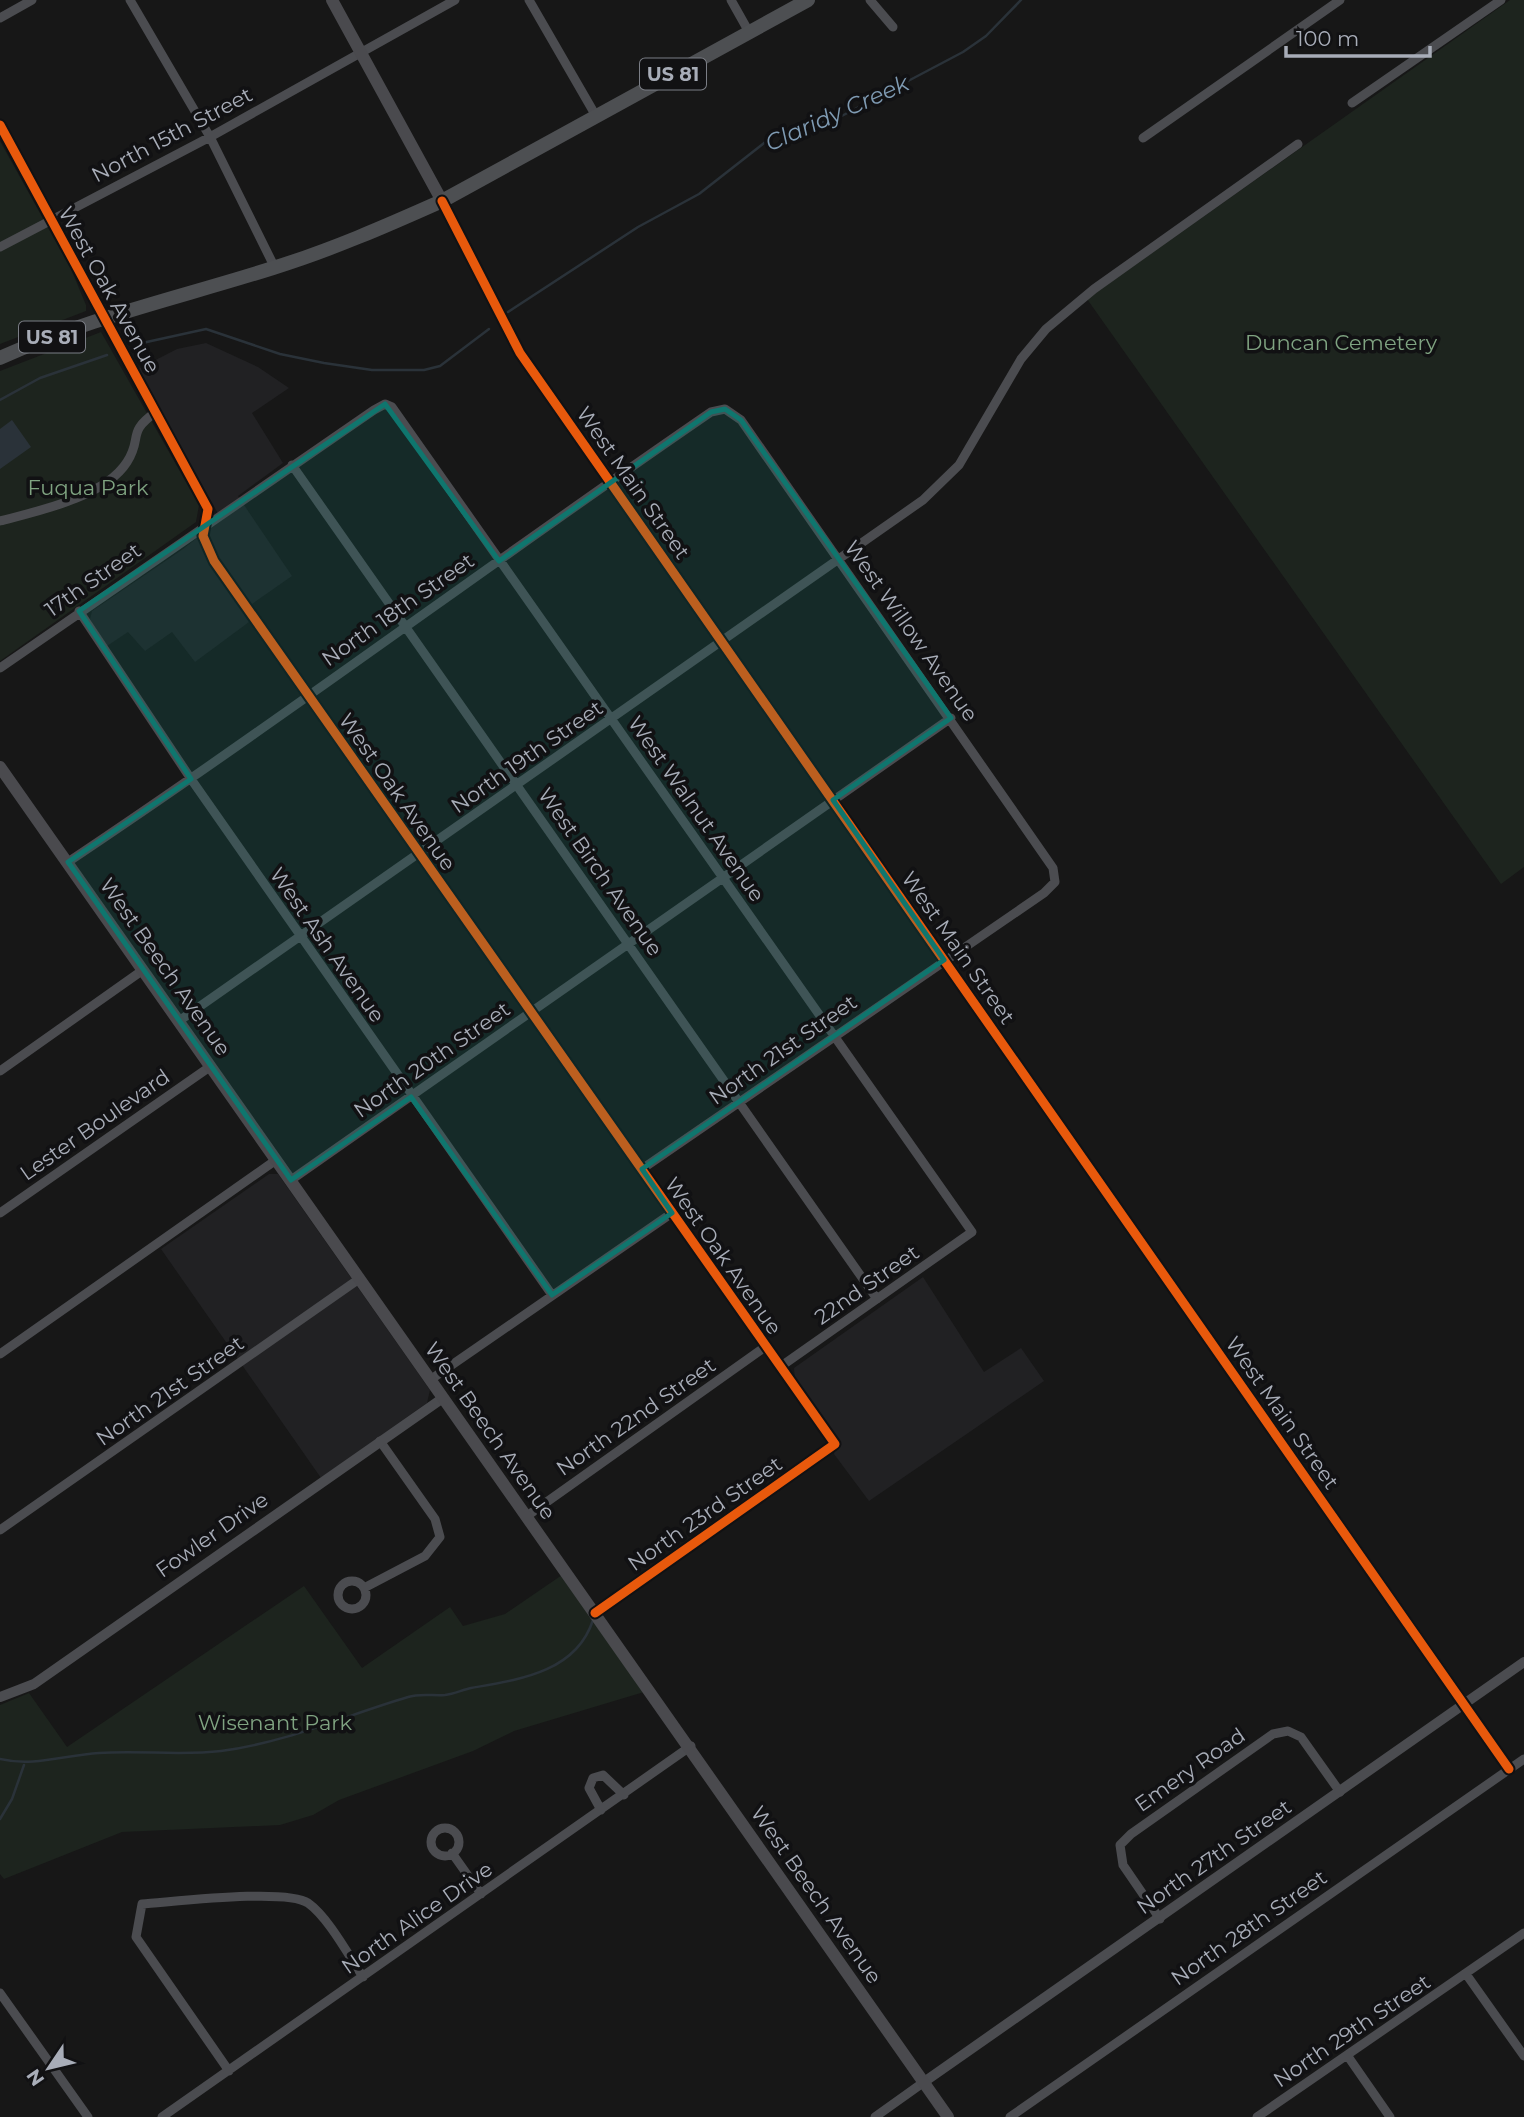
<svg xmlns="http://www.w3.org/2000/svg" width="1524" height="2117" font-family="Montserrat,sans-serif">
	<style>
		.built { fill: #212123 }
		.green { fill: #1d241e }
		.water { fill: #2a3239 }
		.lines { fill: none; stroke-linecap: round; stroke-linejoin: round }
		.stream { stroke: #2a3239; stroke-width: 2.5 }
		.minor { stroke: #4b4c50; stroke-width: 9 }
		.tertiary { stroke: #4b4c50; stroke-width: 10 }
		.secondary { stroke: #4a4a4e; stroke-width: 12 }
		.primary { stroke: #4d4f52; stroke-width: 14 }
		.cycleway-casing { stroke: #111113; stroke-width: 13 }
		.cycleway { stroke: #e8590c; stroke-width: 9 }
		.marked { fill: #0f766e; fill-opacity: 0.2; stroke: #0f766e; stroke-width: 5; stroke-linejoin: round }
		.labels { text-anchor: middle; stroke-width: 7; stroke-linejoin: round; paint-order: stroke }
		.shield { fill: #111113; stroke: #7b7e86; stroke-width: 2 }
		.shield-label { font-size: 19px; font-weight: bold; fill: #a8adb8 }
		.street-label { font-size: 21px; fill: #a8adb8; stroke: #111113 }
		.park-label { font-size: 21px; fill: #7fa381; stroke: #111113 }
		.water-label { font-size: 23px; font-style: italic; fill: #7f9bb3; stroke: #111113 }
	</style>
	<rect width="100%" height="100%" fill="#171717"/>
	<!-- built -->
	<path class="built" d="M206,343l52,24 31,21 -37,25 31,50 -45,33 54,80 -50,35 7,11 -54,40 -23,-30 -27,19 -17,-19 -21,14 -8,-9 -9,-18 2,-8 91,-62 38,-30 -83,-150 39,-20z
		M269,1174h9l152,216 -3,13 -106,75 -160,-229z
		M923,1277l61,95 37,-24 23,33 -175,120 -35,-47 3,-15 -42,-58 -1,-13z"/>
	<!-- green -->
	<path class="green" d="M1510,0h14v867l-23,17 -414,-585z
		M0,141l71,128 15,36v6l-86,33z
		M101,332l98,173 -3,17 -196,139v-290z
		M562,1575l82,117 -130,39 -41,20 -134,49 -26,15 -33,10 -158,7 -118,47 -4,-5v-169l29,-12 38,54 237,-161 58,82 88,-61 13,19 42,-12z"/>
	<!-- water -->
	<path class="water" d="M12,420l19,27 -31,22v-40z"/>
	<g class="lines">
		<!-- stream -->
		<path class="stream" d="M508,312l130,-85 61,-33 74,-58 63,-17 127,-67 23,-16 35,-36
			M133,345l73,-16 74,25 44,9 48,7h52l16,-4 49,-37
			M0,400l40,-22 67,-23
			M0,1759c34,8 65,-4 99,-6 41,-3 81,3 122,-2 67,-9 123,-35 187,-54 12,-4 25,-1 37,-2 9,-1 17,-5 26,-7 46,-8 105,-15 122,-68
			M0,1819l12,-20 12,-34"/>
		<!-- minor -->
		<path class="minor" d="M130,0l80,137 65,131
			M529,0l67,116
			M731,0l18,32
			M870,0l23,27
			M0,18l32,-18
			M1352,103l149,-103
			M0,125l208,384 -5,27 11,25 621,883 -240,169
			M1143,138l197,-138
			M0,247l210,-110 245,-137
			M292,465l585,834
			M0,521c38,-10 105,-24 127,-59 16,-25 -1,-29 29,-50
			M79,611l112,168 361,516
			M0,668l374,-258 11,-6 7,3 580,825 -192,135
			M68,862c217,-145 427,-302 643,-450l14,-3 16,11 312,448 2,14 -11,11 -402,276
			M179,1021l744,-521 36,-35 62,-106 25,-30 48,-40 204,-145
			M0,1071l143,-101
			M291,1180l660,-462
			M0,1213l211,-147
			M0,1354l276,-194
			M430,1380l242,-167
			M527,1516l238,-169
			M0,1530l359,-251
			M338 1595a14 14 0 1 1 28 0a14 14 0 1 1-28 0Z
			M364,1588l61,-32 15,-19 -5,-18 -55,-78
			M1465,1704l44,65
			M601,1810l-12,-22 4,-10 10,-3 21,20
			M431 1842a14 14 0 1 1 28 0a14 14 0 1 1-28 0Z
			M452,1853l29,41
			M1160,1919l-37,-54 -3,-20 11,-11 142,-100 15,-3 13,6 39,55
			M1466,1974l58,82
			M0,1993l88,124
			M1347,2055l43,62
			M229,2071l-93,-134 6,-33c31,-2 144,-16 166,-1 20,14 41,53 55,74
			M162,2117l529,-371
			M875,2117l49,-35
			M1010,2117l514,-358
			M1257,2117l267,-184"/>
		<!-- tertiary -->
		<path class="tertiary" d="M442,201l78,152 945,1351
			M0,1697l34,-13 409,-286
			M924,2082l600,-420"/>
		<!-- secondary -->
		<path class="secondary" d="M332,0l110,201
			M0,767l948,1350"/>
		<!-- primary -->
		<path class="primary" d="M0,358c87,-40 182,-61 273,-90 58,-18 113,-42 169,-67l366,-201"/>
		<!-- cycleway casing -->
		<g class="cycleway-casing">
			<path id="cycleway" d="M0,125l208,384 -5,27 11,25 621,883 -240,169
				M442,201l78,152 989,1416"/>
		</g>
		<!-- cycleway -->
		<use href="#cycleway" class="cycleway"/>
	</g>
	<!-- marked area -->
	<path class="marked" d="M385,404l114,157 212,-149 14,-3 16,11 210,298 -118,82 111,160 -302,209 30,44 -120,82 -141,-198 -120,83 -223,-318 123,-83 -112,-168z"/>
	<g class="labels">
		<!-- shield labels -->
		<g class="shield">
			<rect x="640" y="58.5" width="66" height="31" rx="5"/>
			<rect x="19" y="321.5" width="66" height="31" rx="5"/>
		</g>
		<g class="shield-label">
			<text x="673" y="81">US 81</text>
			<text x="52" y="344">US 81</text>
		</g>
		<!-- street labels -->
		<g class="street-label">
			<text transform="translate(172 135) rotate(-28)" y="7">North 15th Street</text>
			<text transform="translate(109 290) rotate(61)" y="7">West Oak Avenue</text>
			<text transform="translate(633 483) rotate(55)" y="7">West Main Street</text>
			<text transform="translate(93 580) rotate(-35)" y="7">17th Street</text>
			<text transform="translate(398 610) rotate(-35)" y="7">North 18th Street</text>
			<text transform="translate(911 631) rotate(55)" y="7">West Willow Avenue</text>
			<text transform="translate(527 757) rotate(-35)" y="7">North 19th Street</text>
			<text transform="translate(397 792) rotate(55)" y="7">West Oak Avenue</text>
			<text transform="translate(696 809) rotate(55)" y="7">West Walnut Avenue</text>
			<text transform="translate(600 872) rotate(55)" y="7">West Birch Avenue</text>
			<text transform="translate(327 945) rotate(55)" y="7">West Ash Avenue</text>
			<text transform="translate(958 948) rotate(55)" y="7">West Main Street</text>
			<text transform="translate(165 967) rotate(55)" y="7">West Beech Avenue</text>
			<text transform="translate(783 1050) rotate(-35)" y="7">North 21st Street</text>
			<text transform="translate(432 1060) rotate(-35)" y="7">North 20th Street</text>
			<text transform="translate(95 1125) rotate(-35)" y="7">Lester Boulevard</text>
			<text transform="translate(723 1256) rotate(55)" y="7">West Oak Avenue</text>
			<text transform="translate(867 1285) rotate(-35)" y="7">22nd Street</text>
			<text transform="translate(170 1391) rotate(-35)" y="7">North 21st Street</text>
			<text transform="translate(1282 1413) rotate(55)" y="7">West Main Street</text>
			<text transform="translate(636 1417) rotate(-35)" y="7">North 22nd Street</text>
			<text transform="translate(490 1431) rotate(55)" y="7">West Beech Avenue</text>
			<text transform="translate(705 1514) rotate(-35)" y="7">North 23rd Street</text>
			<text transform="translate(212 1535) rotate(-35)" y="7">Fowler Drive</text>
			<text transform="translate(1190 1770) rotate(-35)" y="7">Emery Road</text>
			<text transform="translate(1214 1857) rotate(-35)" y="7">North 27th Street</text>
			<text transform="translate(816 1895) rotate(55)" y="7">West Beech Avenue</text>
			<text transform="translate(417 1918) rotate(-35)" y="7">North Alice Drive</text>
			<text transform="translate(1249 1928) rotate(-35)" y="7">North 28th Street</text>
			<text transform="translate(1352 2031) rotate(-34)" y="7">North 29th Street</text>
		</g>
		<!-- park labels -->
		<g class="park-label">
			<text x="1341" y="350">Duncan Cemetery</text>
			<text x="88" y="495">Fuqua Park</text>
			<text x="275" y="1730">Wisenant Park</text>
		</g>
		<!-- water labels -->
		<g class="water-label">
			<text transform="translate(837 113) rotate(-24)" y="8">Claridy Creek</text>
		</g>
	</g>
	<!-- north arrow -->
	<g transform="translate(49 2068) rotate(235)" stroke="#111113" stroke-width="5" paint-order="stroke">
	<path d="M0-5L12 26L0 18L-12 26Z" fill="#a8adb8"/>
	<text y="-10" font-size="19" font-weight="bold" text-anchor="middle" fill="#a8adb8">N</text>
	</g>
	<!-- scale -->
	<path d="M1286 46v10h144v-10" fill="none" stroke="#a8adb8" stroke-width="3.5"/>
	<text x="1296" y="46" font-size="21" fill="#a8adb8" stroke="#111113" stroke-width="5" paint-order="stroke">100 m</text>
</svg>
